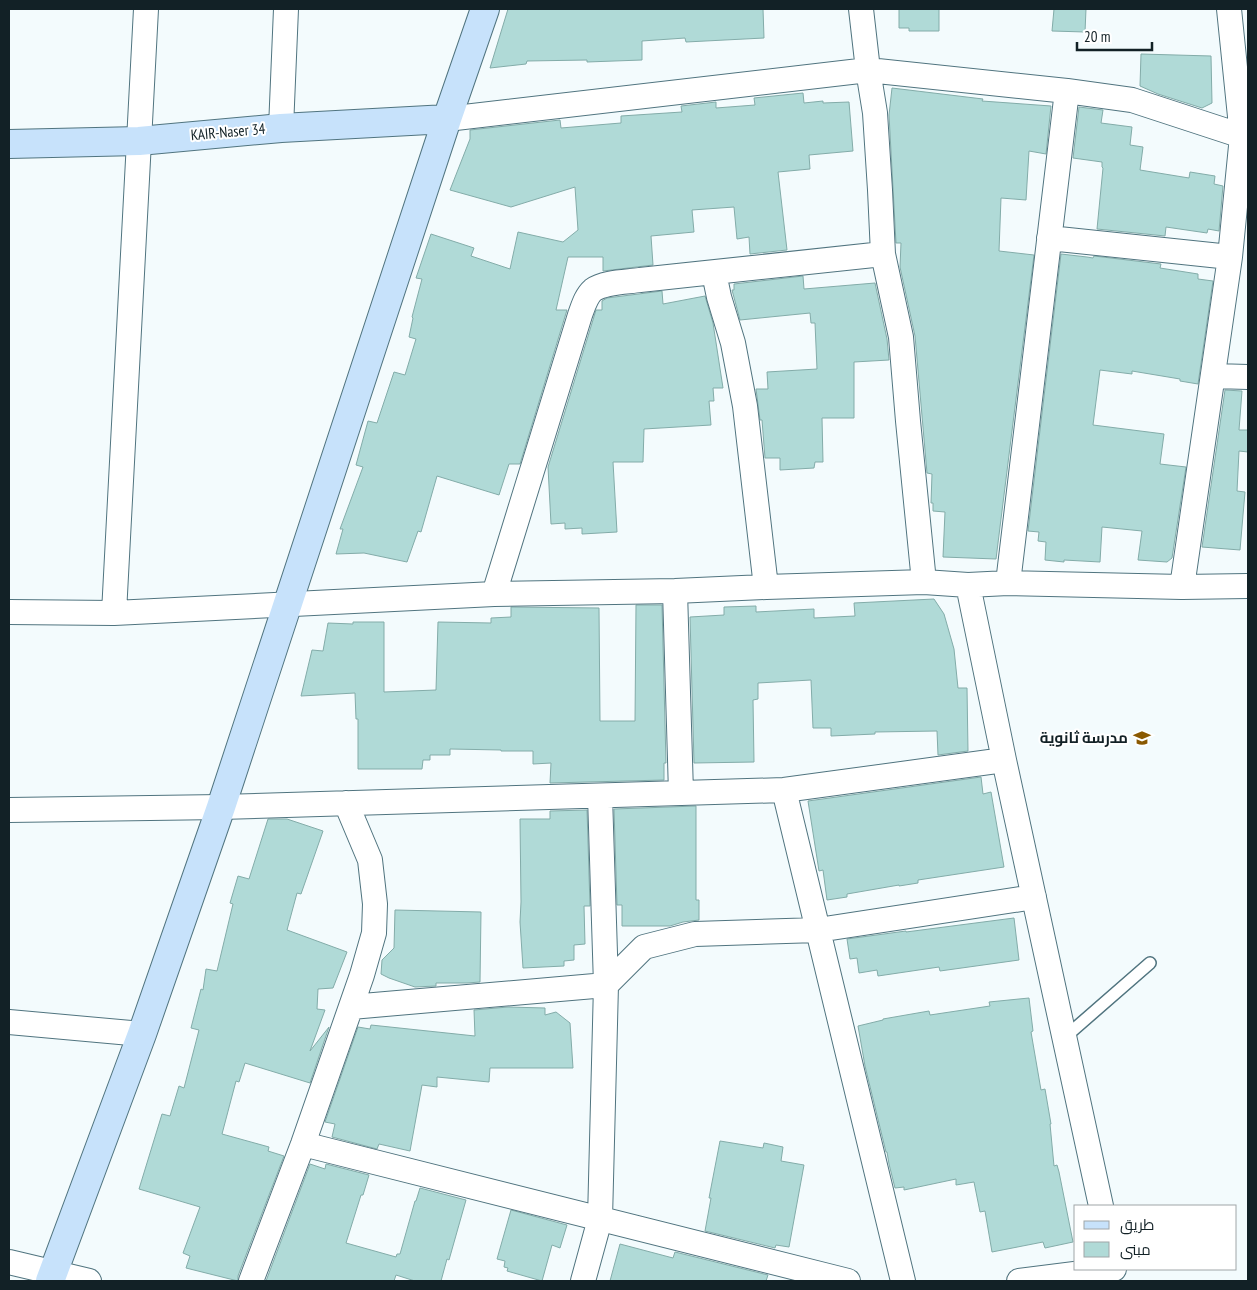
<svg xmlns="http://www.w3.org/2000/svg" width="1257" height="1290" font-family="'PT Sans Narrow',Cairo,sans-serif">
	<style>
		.building { fill: #b0dad7; stroke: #83aca9 }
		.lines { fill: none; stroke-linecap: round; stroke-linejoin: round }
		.lane-casing { stroke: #50747f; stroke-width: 14 }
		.street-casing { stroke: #50747f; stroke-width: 26 }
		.secondary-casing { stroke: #50747f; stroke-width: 30 }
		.lane { stroke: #fff; stroke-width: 11 }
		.street { stroke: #fff; stroke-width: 24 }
		.secondary { stroke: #c7e2fb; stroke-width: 28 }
		.labels { text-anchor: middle; stroke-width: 4; stroke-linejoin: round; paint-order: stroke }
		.street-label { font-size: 15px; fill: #122126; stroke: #fff }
		.poi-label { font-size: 15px; font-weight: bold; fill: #122126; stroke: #fff; text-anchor: end }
	</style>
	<rect width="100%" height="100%" fill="#f3fbfd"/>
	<!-- building -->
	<path class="building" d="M508,9h255l1,29 -78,4 -1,-4 -43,3v19l-55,2v-2l-60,1 -1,3 -36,4z
		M899,9h40v22h-30v-3h-10z
		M1054,9h32l-1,23 -33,-1z
		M1141,54l70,2 1,47 -10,5 -44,-14 -18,-8z
		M892,88l91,11 -1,2 69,5 -5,48 -17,-3 -3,49 -25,-2 -2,53 35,4 -38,304 -53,-2 2,-45 -12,-1v-8h-2l1,-29 -5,-1 -12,-137 -15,-69 1,-24h-5l-7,-128z
		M803,93l1,10 19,-2v2l26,-1 4,49 -44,4 1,14 -32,3 9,78 -37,4 -1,-17 -12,2 -3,-32 -42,3 2,22 -43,4 2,29 -50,6v-14h-35l-12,53h11l-47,154h-11l-10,31 -62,-19 -16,56 -3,-1 -11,31 -43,-9 -28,1 7,-25h-3l23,-62 -7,-2 12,-44 9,2 17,-51 11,3 11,-36 -7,-2 4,-19 -1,-1 10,-38 -6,-1 15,-44 43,14 -3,8 39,13 8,-37 45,10 15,-12 -3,-43 -64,20 -61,-17 20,-51v-9l90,-10 1,8 60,-5v-7l61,-4 -1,-6 35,-4v6l39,-3 -1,-7z
		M1079,107l24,3 -2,13 31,4 -2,18 13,2 -3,23 49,8 1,-6 25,4 -1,8 9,2 -4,45 -11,-2 -1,4 -41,-6 -1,9 -68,-7 6,-61 -1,-1v-5l-29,-4z
		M1061,254l26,3 6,1 1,-2 67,8 -1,4 38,6v5l15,2 -15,103 -18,-3v-2l-48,-8v3l-32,-4 -7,55 71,9 -4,30 26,3 -14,91 -5,4 -29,-2 4,-29 -40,-4 -2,35 -36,-2v2l-19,-2 1,-18 -8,-1 1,-9 -11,-1z
		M803,276l1,13 71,-6 12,56 2,21 -35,2v56h-32l1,44h-8l-1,6 -34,2v-12h-15l-3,-38h-2l-4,-31h12l-1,-17 50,-3 -2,-46h-4l-1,-10 -70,7 -8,-30h2v-6z
		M662,291l1,13 42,-8 8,27 10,65h-10l1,13h-5l2,24 -67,4 -1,33h-30l4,70 -35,2v-6l-17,1v-6l-14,1 -3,-57 48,-157h6v-9l5,-3z
		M1225,390l17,1 -3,39h9v22l-9,-1 -2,40 8,1 -5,58 -38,-3z
		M934,599l10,15 10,35 4,39h9l1,63 -30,4 -1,-24 -62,1v2l-44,2v-8h-18l-2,-48 -53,3v16l-5,1 1,62 -60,1 -4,-146 34,-2v-8l32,-1v6l58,-3v9l41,-2 -1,-13z
		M636,605h26l4,158h-2v17l-114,3 1,-20 -18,1v-13h-32v-1l-51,-1v6h-20v5h-7l-1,9h-64v-50h-2l-1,-26 -54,3 11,-46 11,1 5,-28 25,1v-2h31v70l52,-2 2,-68 53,1v-5l20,-1v-10l88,1 1,113h35z
		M981,777l2,17 8,-2 13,75 -86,13v3l-19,3v-1l-52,9v3l-20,3 -4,-30 -4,1 -11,-70z
		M696,806v94h3v20l-16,2 -13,4h-48v-21h-5l-3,-96z
		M587,810l3,96h-6l1,38 -11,1v15l-10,1v5l-41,2 -3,-46 1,-20 -1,-83h30v-8z
		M268,819h19l36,12 -22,63 -4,-1 -10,37 60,22 -14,36 -15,1 -1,20 8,1 -15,41 19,-24 -19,56 -65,-20 -6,19 -3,-1 -14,53 47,13 -1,4 16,5 -46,120v5l-52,-13 4,-12 -7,-3 17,-46 -61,-18 23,-75 8,2 9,-30 5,2 15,-58 -8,-2 10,-39 2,1 3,-21 11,2 16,-67 -3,-1 8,-27 11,3z
		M395,910l86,2 -1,70 -13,1h-31v3l-21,1 -26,-9 -8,-4 1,-14 12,-12z
		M1014,918l5,42 -79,11 -1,-4 -61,9 -1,-6 -18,3 -2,-15 -7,1 -3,-20 59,-8v1z
		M1029,998l4,33 -2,1 10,58 4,-1 6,35h-1l4,42 3,-1 2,7 14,70 -28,6 -2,-6 -51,10 -7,-41 -5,1 -6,-30 -18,3v-6l-52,11v-3l-9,1 -6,-24 -2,-12h-1l-21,-86 -7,-40 25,-6v-1l46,-8 1,4 60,-9 -1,-4z
		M508,1007l37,1v7l11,-3 14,11 3,45h-83l-1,14 -52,-5v10l-15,-2 -12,66 -31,-7 -2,5 -45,-12 3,-13 -10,-2 33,-95 12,2 1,-4 104,11 -1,-26z
		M720,1141l43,7 1,-5 19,4 -2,14 23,4 -15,82 -13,-2 -1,3 -70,-17 6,-33h-2z
		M310,1164l15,5 1,-5 43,11 -6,20h-2l-15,48 50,14 1,-3h3l15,-53h1l4,-13 46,12 -17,60 -2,-1 -6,22h-26l-19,-6 -2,6h-128z
		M511,1210l56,15 -7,23 -8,-3 -10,36 -35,-10 1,-3 -4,-1 1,-6 -8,-2z
		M620,1244l53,14 2,-6 93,23 -2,6h-156z"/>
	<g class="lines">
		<!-- lane casing -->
		<g class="lane-casing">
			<path id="lane" d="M1064,1038l86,-75"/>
		</g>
		<!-- street casing -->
		<g class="street-casing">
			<path id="street" d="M861,9l7,61 7,43 5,77 3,64 18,83 7,84 16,161
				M447,119l421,-49 199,21 65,9 110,36 6,4
				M281,128l5,-119
				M1049,238l181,19 12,-121 -13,-127
				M714,273l5,24 14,46 12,63 21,181
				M1214,376l34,1
				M1008,583l59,-492
				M968,585l36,175 97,446
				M1182,587l48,-330
				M675,591l6,202
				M494,594l86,-279c3,-8 6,-19 13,-25 11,-8 33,-8 47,-10l243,-26
				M9,612l105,1 380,-19 181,-3 91,-4 158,-5 44,3 40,-2 174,4 66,-1
				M114,613l32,-604
				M784,790l119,491
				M9,810l212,-3 563,-17 220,-30
				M351,1007l255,-22 38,-38 51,-13 123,-4 216,-33
				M9,1022l133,12
				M303,1144l545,137
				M9,1262l80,19
				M251,1281l52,-137 59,-169 12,-42 1,-29 -5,-44 -24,-57
				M583,1281l17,-62 6,-234 -6,-189
				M1019,1281l95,-12"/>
		</g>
		<!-- secondary casing -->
		<g class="secondary-casing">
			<path id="secondary" d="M9,144l130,-3 142,-13 166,-9
				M50,1281l92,-247 79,-227 226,-688 38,-110"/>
		</g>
		<!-- lane -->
		<use href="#lane" class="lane"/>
		<!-- street -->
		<use href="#street" class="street"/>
		<!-- secondary -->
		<use href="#secondary" class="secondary"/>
	</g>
	<!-- icons -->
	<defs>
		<g id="school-bare" transform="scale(1.35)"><path d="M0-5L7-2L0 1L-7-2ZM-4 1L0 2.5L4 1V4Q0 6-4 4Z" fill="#8a5901" stroke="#fff" stroke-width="2.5" paint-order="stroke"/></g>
	</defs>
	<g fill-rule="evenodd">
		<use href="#school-bare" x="1142" y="738"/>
	</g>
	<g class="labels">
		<!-- street labels -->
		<g class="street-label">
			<text transform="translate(228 132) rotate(-5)" y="5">KAIR-Naser 34</text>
		</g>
		<!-- poi labels -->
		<g class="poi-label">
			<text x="1128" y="743">مدرسة ثانوية</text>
		</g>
	</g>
	<!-- border -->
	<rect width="1257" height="1290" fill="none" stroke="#122126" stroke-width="20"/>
	<!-- legend -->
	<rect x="1074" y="1205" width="162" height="65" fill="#ffffff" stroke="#a0a6a8"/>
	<rect x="1084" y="1221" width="25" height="8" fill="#c7e2fb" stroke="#a0a6a8"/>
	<text x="1120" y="1230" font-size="15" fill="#122126">طريق</text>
	<rect x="1084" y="1242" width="25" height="15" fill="#b0dad7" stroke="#a0a6a8"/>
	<text x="1120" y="1255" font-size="15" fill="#122126">مبنى</text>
	<!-- scale -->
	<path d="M1077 42v8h75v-8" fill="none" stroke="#122126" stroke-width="2.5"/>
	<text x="1084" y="42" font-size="15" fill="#122126" stroke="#ffffff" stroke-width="4" paint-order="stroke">20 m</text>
</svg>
